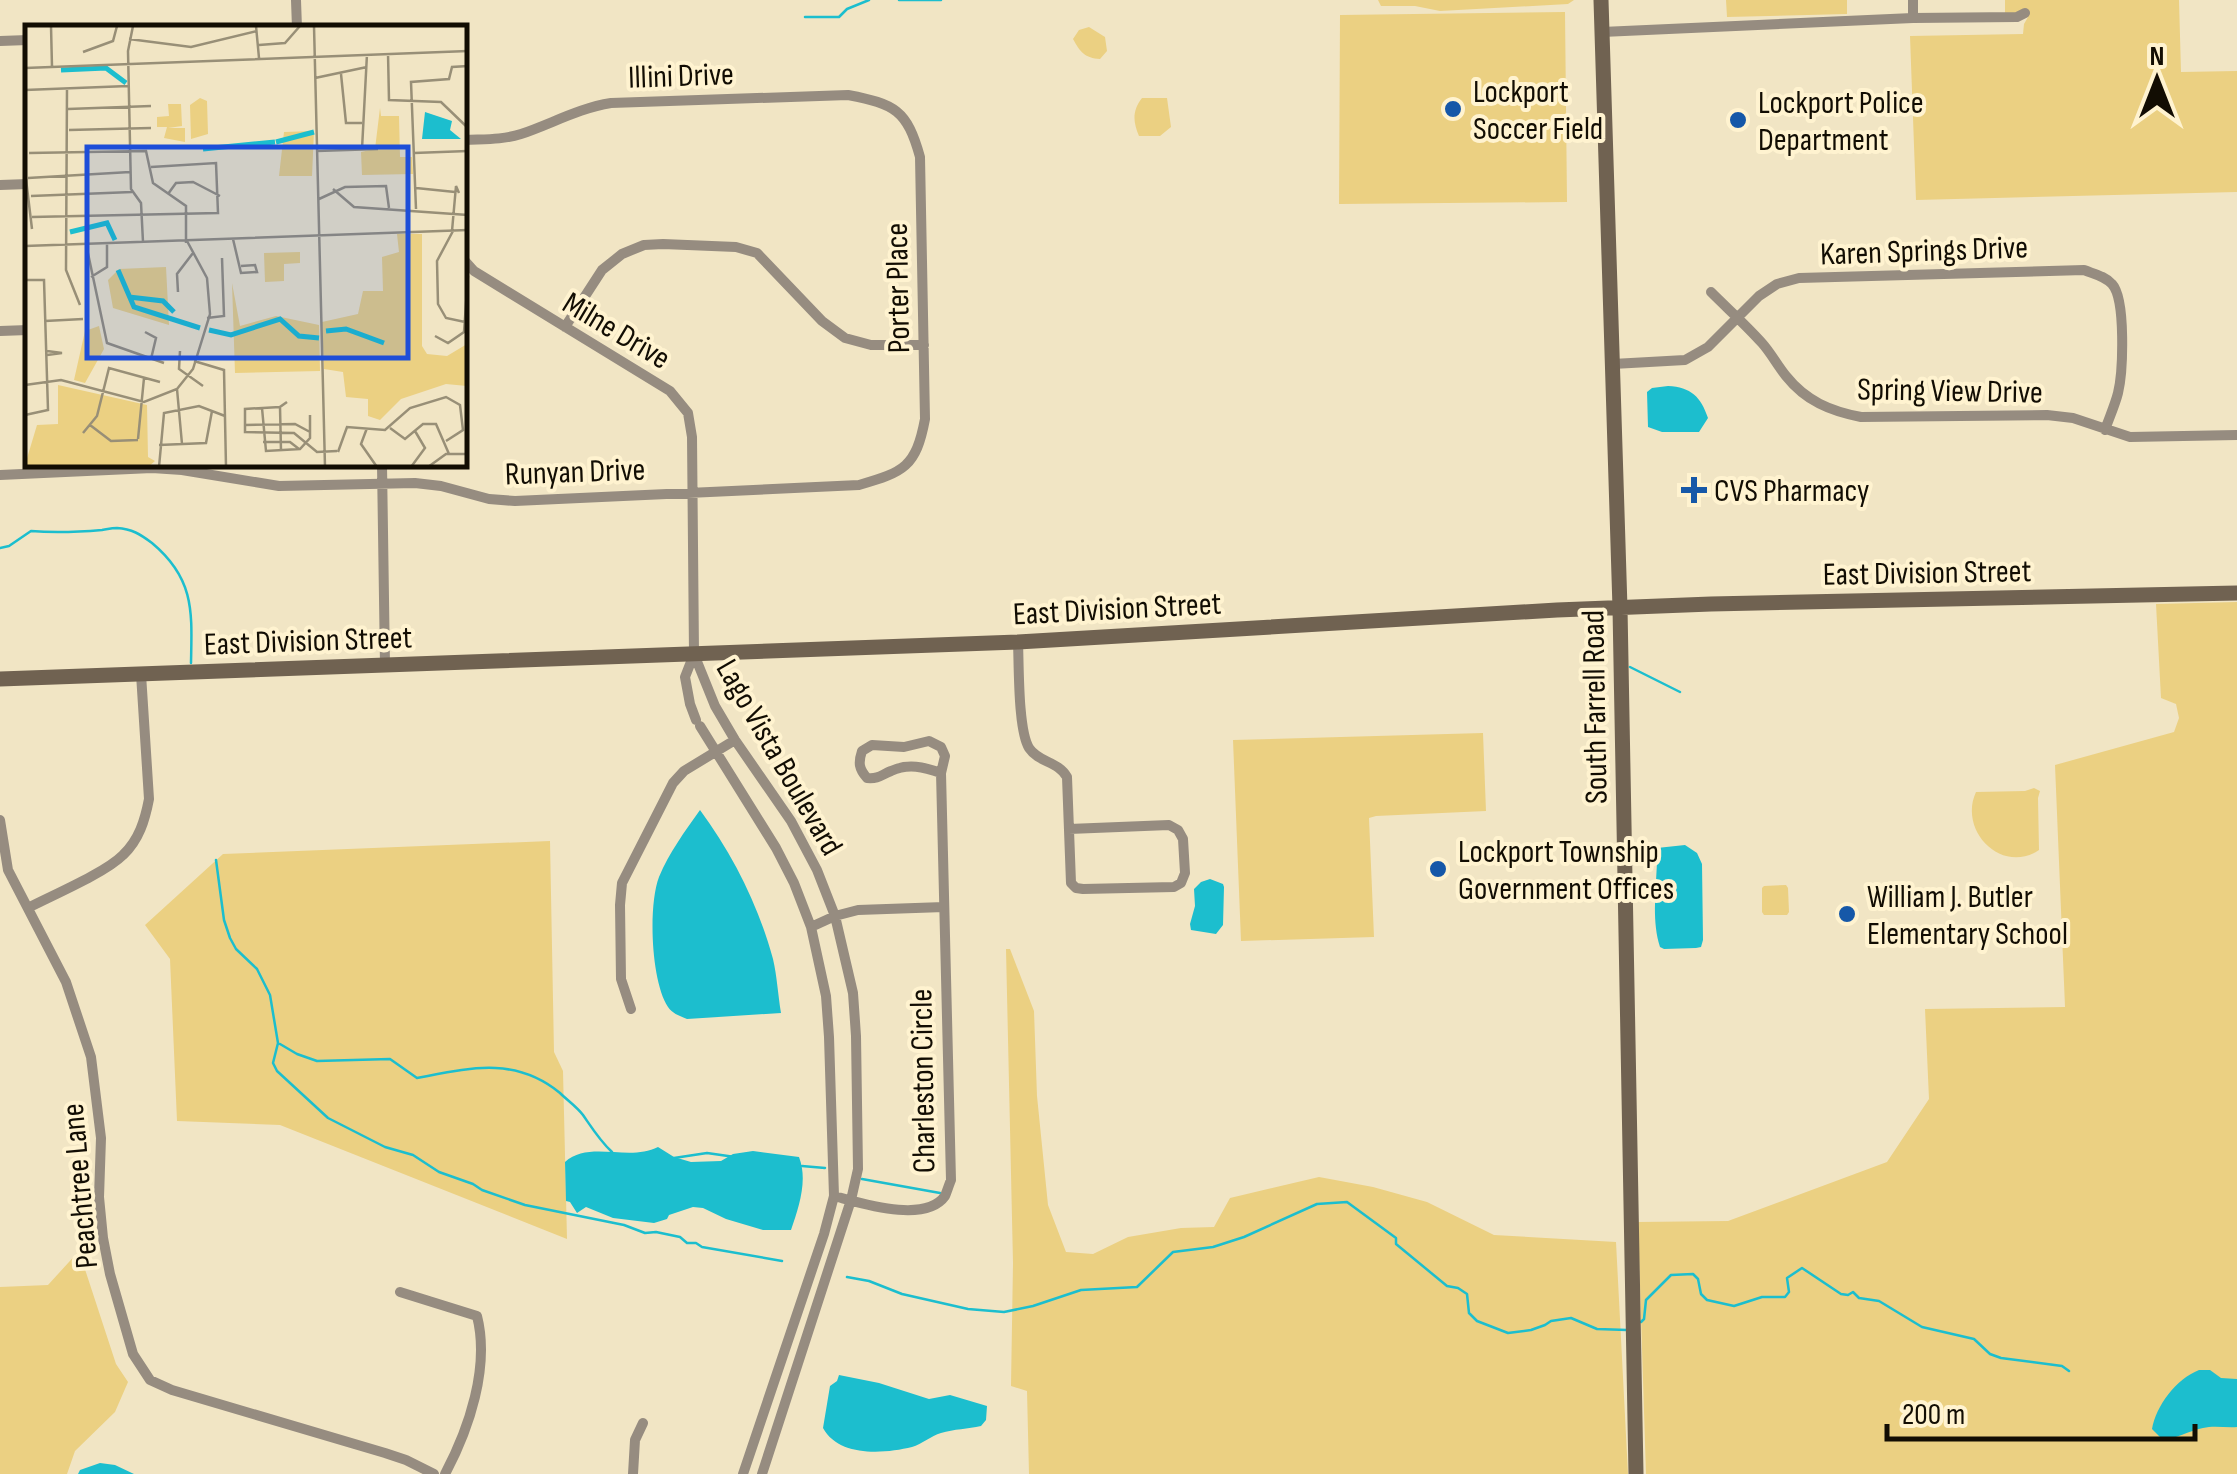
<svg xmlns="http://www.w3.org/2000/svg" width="2237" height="1474" font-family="'Sofia Sans Condensed',sans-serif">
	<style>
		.green { fill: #ebd082 }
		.water { fill: #1cbece }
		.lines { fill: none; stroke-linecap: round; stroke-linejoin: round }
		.stream { stroke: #1cbece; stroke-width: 2.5 }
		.street { stroke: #968c80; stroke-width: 10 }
		.secondary { stroke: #706251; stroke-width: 15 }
		.poi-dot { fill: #1658a8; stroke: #fff3d0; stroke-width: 4 }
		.labels { text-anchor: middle; stroke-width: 8; stroke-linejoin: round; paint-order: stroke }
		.street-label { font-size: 32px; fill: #120d03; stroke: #fff3d0 }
		.poi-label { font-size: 32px; fill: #120d03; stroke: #fff3d0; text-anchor: start }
		.inset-river { fill: none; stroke: #1cbece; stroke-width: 5 }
		.inset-road { fill: none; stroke: #988f77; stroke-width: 2.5 }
		.view { fill: #1d4ed8; fill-opacity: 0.15; stroke: #1d4ed8; stroke-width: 5 }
		.inset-edge { fill: none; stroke: #120d03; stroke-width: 5 }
	</style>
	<rect width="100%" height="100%" fill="#f1e5c4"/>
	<!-- green -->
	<path class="green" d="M1378,0h196l-6,4 -128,7 -25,-5h-34z
		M1726,0h121v14l-120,3z
		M2005,0h174l2,72 56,-1v121l-321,8 -6,-164 113,-2 1,-10 4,-7h-23z
		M1565,12l2,190 -228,2 1,-189z
		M1089,27l16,10 2,14 -7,8c-15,-1 -20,-7 -27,-20l6,-9z
		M1142,98h25l4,29 -11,9h-21c-6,-14 -7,-25 3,-38z
		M2237,602v872h-591l-8,-252 90,-1 159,-59 42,-63 -4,-90 140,-2 -10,-242 119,-33 5,-14 -3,-14 -15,-6 -5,-94z
		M1483,733l3,78 -110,5 -7,2 5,119 -133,4 -8,-201z
		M2034,788l6,3 -2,7 1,52c-37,25 -81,-19 -63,-58l49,-1z
		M550,841l4,211 9,19 4,168 -287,-114 -103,-4 -7,-162 -25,-34 78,-71z
		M1786,885l2,3 1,24 -2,3h-23l-2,-3v-24l2,-2z
		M1006,949h4l24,62 3,85 11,109 18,47 27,2 35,-17 53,-9 33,-1 16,-29 89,-21 54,10 54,15 67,33 122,7 12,232h-599l-2,-83 -16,-5 2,-123z
		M79,1251l37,113 12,18 -13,30 -40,39 -8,23h-67v-187l48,-2z"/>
	<!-- water -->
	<path class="water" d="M1668,386c23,1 33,11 40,32l-9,14h-37l-14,-5 -1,-35 5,-4z
		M700,810c33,45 58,94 73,149 4,17 5,36 8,54l-94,6c-7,-3 -14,-5 -19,-12 -17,-26 -20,-101 -9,-130 10,-24 26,-46 41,-67z
		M1685,845l12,8 5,11 1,76 -2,7 -5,1 -32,1 -4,-2c-10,-31 -2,-67 -3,-99z
		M1210,879l13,5 1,3 -1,38 -7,9 -25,-4 -1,-6 5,-18 -1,-17 7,-7z
		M658,1147l16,10 17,5 30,-1 12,-7 20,-3 46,6c9,23 0,50 -8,73h-28l-37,-11 -23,-11 -10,-1 -24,8 -2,4 -13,4 -41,-5 -27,-11 -9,6 -7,-11 -4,-1 -1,-39c24,-22 64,0 93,-15z
		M2199,1370h11l11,8 16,1v48c-11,1 -23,-2 -34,1 -14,3 -28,11 -40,12l-11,-11c4,-23 24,-50 47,-59z
		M839,1375l40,8 50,16 21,-4 37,11 -1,14 -5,6c-13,3 -27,3 -40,7 -10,3 -19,11 -29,14 -29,7 -73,10 -89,-19l7,-42 7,-5z
		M100,1463l15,2 19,9h-56l2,-4z"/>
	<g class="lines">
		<!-- stream -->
		<path class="stream" d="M899,0h42
			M805,17h34l8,-8 22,-9
			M0,548l9,-2 22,-15c23,2 48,1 71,-1 7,-1 8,-2 15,-2 15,1 23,6 35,15 43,36 40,69 39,120
			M1630,667l50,25
			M216,860l8,60 6,18 6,11 21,20 13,26 8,48 -5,20 4,8 51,47 57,29 28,8 26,17 34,12 9,6 43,15 99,20 21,8 11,-1 24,5 7,6h9l6,4 80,14
			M280,1044l17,10 20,7 73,-2 27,19c52,-10 98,-22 143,15 7,7 17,14 23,22 9,13 17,26 29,37
			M674,1158l33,-5 28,4
			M802,1166l23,2
			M862,1179l78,14
			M847,1277l22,4 33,13 66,15 36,3 29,-6 48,-16 56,-3 36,-35 40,-5 31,-10 73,-33 30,-2 49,36v6l51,42 11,2 9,6 2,19 8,8 31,12 23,-3 14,-5 6,-4 20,-3 26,11 30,1
			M1641,1322l3,-3 2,-19 25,-25 22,-1 5,5 3,15 6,6 27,6 28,-9h23l4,-5 -2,-14 15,-10 39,26 7,1 5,-3 6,6 20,3 43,26 52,12 16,15 11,4 61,8 7,5"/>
		<!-- street -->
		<path class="street" d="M296,0l1,28
			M1913,0v18
			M351,28h42
			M1602,32l311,-14 104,-1 8,-4
			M0,41l28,-1
			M0,185l28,-1
			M465,261l9,10 196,120 18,22 4,24 2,217 -9,23 5,27 6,16
			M1711,292c17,17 35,33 51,51 9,10 15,22 24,33 20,25 44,35 75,41l186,-2 26,3 57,19 107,-2
			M565,327l37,-57 20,-16 22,-9 19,-1 73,3 21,6 65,68 23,17 26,7h53
			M0,331l28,-1
			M1613,364l72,-4 23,-13 51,-51 18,-12 22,-6 285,-8c10,4 21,6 28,14 14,15 11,88 6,109 -3,12 -9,25 -13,37
			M382,465l3,200
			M0,475l152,-7 30,2 97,16 136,-3 26,3 48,13 26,2 344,-16c45,-13 57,-18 66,-66l-5,-262c-13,-47 -25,-53 -72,-62l-237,8c-32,5 -60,21 -90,31 -19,6 -37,5 -56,6
			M1018,642c1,24 0,88 11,106 10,15 29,13 38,29l4,106 5,5 7,1 91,-2 7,-4 4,-10 -2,-34 -5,-9 -9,-5 -100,4
			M694,654l21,52 20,34 56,81 26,49 18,46 18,77 3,43 2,133 -7,31 -89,274
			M700,726l76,122 18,35 17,44 15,69 3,41 5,159 -10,38 -81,240
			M0,820l8,50 58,112 25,75 10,81 -2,59 4,41 7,36 23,80 17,26 22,10 213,63 21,7 28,14
			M28,908c25,-13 77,-35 95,-53 16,-15 22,-35 26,-56l-8,-125
			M811,927l24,-11 23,-6 86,-3
			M631,1009l-10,-30 -1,-74 2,-22 51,-100 11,-12 51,-31
			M834,1196c27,7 91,28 111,0 1,-2 5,-14 6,-16l-10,-407 4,-17 -4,-9 -12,-6 -25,6 -32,-2 -10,6c-4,12 -3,18 5,27 12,1 14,-3 24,-7 17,-8 33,-4 50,2
			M400,1292l77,24c13,51 -8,113 -32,158
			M633,1474l2,-34 8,-17"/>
		<!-- secondary -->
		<path class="secondary" d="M1601,0l19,608 16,866
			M0,679l1018,-37 539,-32 154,-6 526,-11"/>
	</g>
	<!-- markers -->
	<g class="poi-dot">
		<circle cx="1453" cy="109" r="10"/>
		<circle cx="1738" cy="120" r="10"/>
		<path d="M1689 475h10v10h10v10h-10v10h-10v-10h-10v-10h10z"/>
		<circle cx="1438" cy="869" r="10"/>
		<circle cx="1847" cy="914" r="10"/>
	</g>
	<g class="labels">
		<!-- street labels -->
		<g class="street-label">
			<text transform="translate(681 75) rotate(-2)" y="11">Illini Drive</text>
			<text transform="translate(1924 250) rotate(-2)" y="11">Karen Springs Drive</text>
			<text transform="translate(897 288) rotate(-91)" y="11">Porter Place</text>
			<text transform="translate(617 330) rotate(31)" y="11">Milne Drive</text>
			<text transform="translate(1950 390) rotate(1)" y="11">Spring View Drive</text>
			<text transform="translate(575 471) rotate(-2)" y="11">Runyan Drive</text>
			<text transform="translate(1927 572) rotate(-1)" y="11">East Division Street</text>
			<text transform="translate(1117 608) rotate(-3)" y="11">East Division Street</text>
			<text transform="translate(308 640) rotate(-2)" y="11">East Division Street</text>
			<text transform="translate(1594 707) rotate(-91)" y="11">South Farrell Road</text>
			<text transform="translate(780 757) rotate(60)" y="11">Lago Vista Boulevard</text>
			<text transform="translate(922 1081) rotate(-91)" y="11">Charleston Circle</text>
			<text transform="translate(79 1186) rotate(-95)" y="11">Peachtree Lane</text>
		</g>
		<!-- poi labels -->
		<g class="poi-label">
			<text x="1473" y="102">Lockport<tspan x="1473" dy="37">Soccer Field</tspan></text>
			<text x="1758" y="113">Lockport Police<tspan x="1758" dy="37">Department</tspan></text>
			<text x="1714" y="501">CVS Pharmacy</text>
			<text x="1458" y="862">Lockport Township<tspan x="1458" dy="37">Government Offices</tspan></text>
			<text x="1867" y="907">William J. Butler<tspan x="1867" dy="37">Elementary School</tspan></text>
		</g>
	</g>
	<!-- overview -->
	<g transform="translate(25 25)">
		<rect width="442" height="442" fill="#f1e5c4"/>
		<path d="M175,73l7,3 1,33 -17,5 -1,-34zM143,79h13l1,22 -14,2h17v14l-21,-4 3,-11h-10v-10l12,-1zM355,83l1,8h18l1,41h12l1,17 -51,1 -1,-23 14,-3zM289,106l-2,45h-33l5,-44zM372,209h25v112l5,8 20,2 20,-12v42l-21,-2 -45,15 -21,21 -12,-4v-17l-22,-2 -3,-25 -19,-3 -2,-47 36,-8 5,-23h20l-1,-34 17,-5zM275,227v11l-16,1v17l-19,1 -1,-29zM141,242l3,58 -56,-17 -5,-28 11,-11zM207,258l8,43 36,-10 43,9 1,46 -85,2zM74,301l5,23 -19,34 -11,-3 11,-49zM33,360l89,20 1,52 7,4 -7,6 -123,-2 12,-40 21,-1z" fill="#ebd082"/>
		<path d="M400,87l27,9 -2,9 11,9h-39z" fill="#1cbece"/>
		<path class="inset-river" d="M36,45l45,-2 20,15M251,117l38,-10M178,124l72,-7M45,207l37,-9 8,17M93,245l16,37 66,21M104,272l34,4 11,11M184,305l22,5 49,-16 19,17 20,2M301,306l20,-2 38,14"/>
		<path class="inset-road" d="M26,1l1,41M108,1l-5,25 3,138 10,14 2,39M231,1l3,32M289,1l11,441M104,14l62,8 66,-16M234,20l26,-2 15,-17M58,27l30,-11 4,-15M363,28l1,47 52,2 27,26M0,43l443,-17M316,49l5,49h16M290,53l52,-11M42,63l-1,182 14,35M0,65l103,-4M43,84l83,-3M44,105l82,-2M337,124l5,-95M292,126l61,-2M4,128l117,-2 7,32 33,23v37M389,128l54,-2M0,146l7,58M3,153l102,-6M391,163l39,4M308,164l21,18 114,8M143,169l8,-11 17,-1 27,14M6,171l101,-4M294,174l26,-12 41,-1 3,22M391,184l-5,-127 38,-3 3,-12 16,-1M7,192l186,-4 -2,-50 -65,4M427,206l4,-45 3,7M428,206l-16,30 1,43 8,14 19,4M208,214l8,34 16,-1 -2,-7 -14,1M61,219l21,99 57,20M0,221l443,-16M66,252l16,-10v-24M0,255h19l4,130 -23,5M153,267l-1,-18 16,-21M182,293l17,-2 -2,-58M20,296l38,-2M120,307l11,6 -5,21M410,311l13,7 16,-11 4,-56M0,314v31M22,326l15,2 -15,2M155,326l-1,18 24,17M169,336l30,9 2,97M0,360l36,-5 83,22 33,-13 16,-20 17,-55 -3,-36 -20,-37M152,364l5,55M255,382l-35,2v23l49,1 23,19 20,-1M237,383l4,43 34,-2 10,-11v-23M65,400l21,16 27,-1M220,400l50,-1 15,8M342,403l-6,16 16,23M365,403l15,11 18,-15h13l13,30M58,408l14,-17 12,-48 51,14M113,414l6,-61M238,417h27l9,7M134,420l47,-2 6,-32M256,426l-1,-44 7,-5M313,427l9,-25 38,3 25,-22 36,-11 14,8 3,25 -17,11M134,442l5,-54 35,-7 26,10M386,442l14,-19 -10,-17M403,442l18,-13h22"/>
		<path class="view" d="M62,122h321v211h-321z"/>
		<rect width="442" height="442" class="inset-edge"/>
	</g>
	<!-- north arrow -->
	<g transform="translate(2157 80)" stroke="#fff3d0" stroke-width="8" paint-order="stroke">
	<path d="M0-8L18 38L0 25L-18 38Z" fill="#120d03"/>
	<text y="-15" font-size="28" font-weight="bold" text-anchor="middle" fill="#120d03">N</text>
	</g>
	<!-- scale -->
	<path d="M1887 1424v15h308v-15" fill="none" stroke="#120d03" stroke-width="5"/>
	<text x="1902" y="1424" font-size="30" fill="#120d03" stroke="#fff3d0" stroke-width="8" paint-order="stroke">200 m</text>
</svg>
